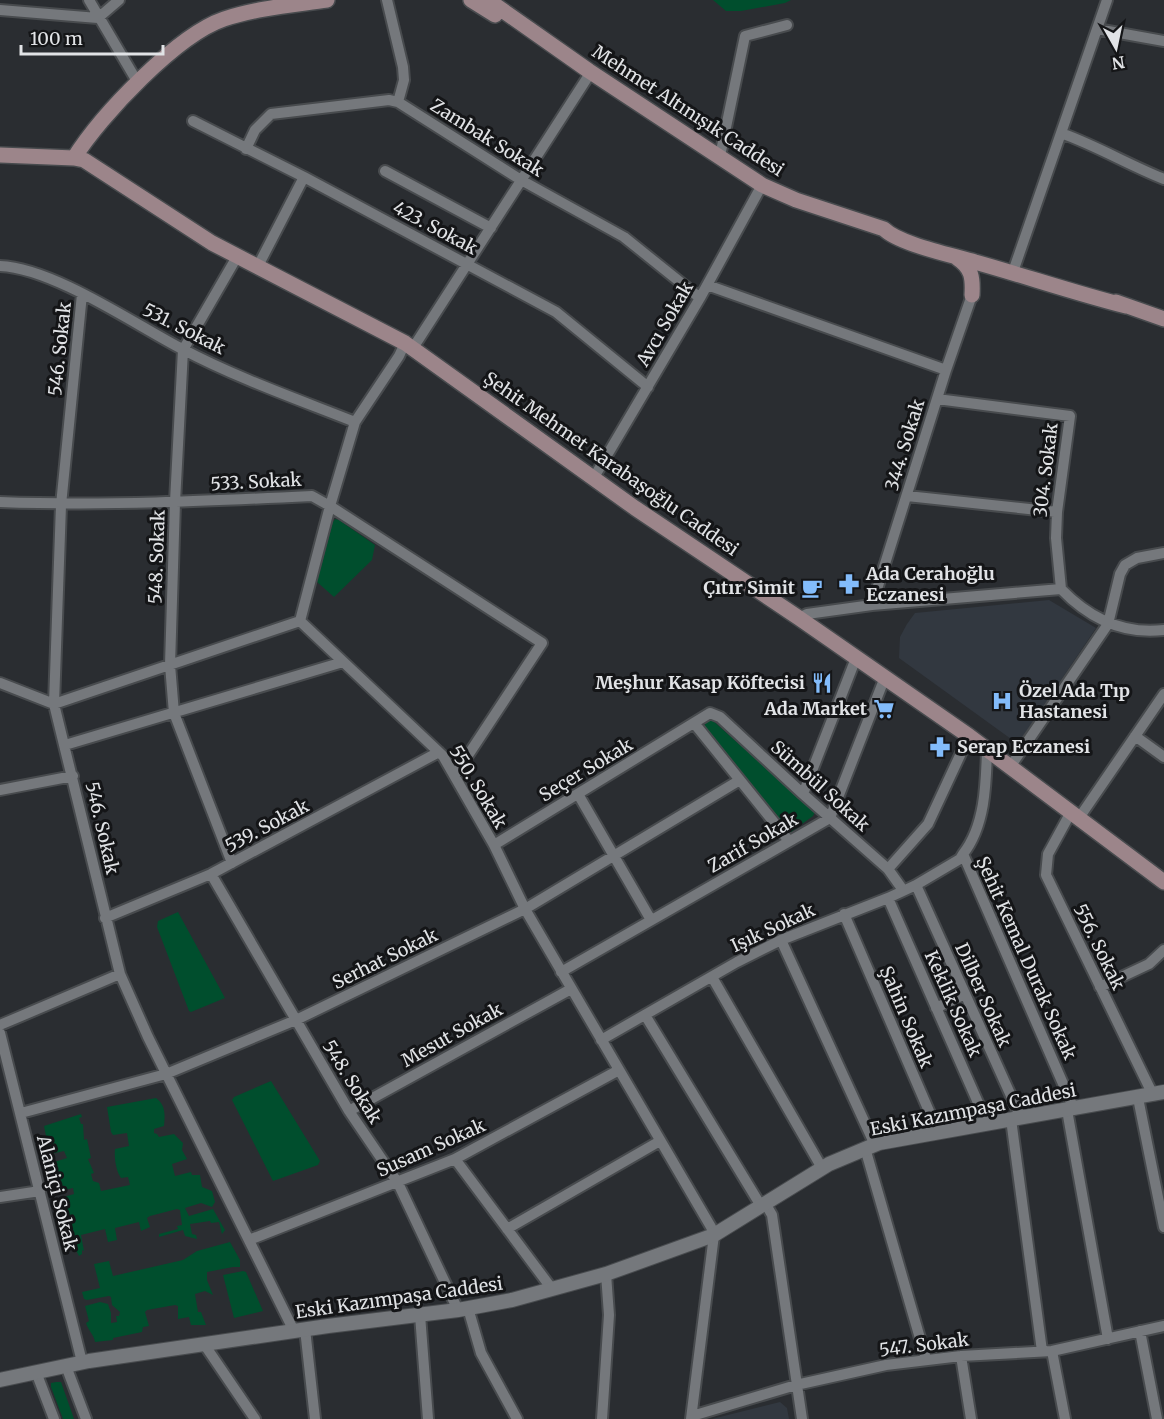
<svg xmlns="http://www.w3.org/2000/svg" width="1164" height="1419" font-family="Merriweather,serif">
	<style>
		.built { fill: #323840 }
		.green { fill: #004e2d }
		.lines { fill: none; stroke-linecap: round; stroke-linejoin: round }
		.minor-casing { stroke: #484b4e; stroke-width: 14 }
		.tertiary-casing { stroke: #484b4e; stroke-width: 16 }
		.secondary-casing { stroke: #484b4e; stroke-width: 18 }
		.minor { stroke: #75787c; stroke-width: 10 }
		.tertiary { stroke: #75787c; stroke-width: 14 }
		.secondary { stroke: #9c858a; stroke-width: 15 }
		.labels { text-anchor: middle; stroke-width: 6; stroke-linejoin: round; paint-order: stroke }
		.street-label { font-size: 18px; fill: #e1e3e6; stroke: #141517 }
		.poi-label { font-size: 18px; font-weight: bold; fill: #e1e3e6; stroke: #141517; text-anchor: start }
	</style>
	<rect width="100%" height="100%" fill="#2a2d31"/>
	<!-- built -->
	<path class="built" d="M1049,600l47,28 -78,116 -119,-86 1,-21 7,-13 8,-11z
		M780,1402l7,6 2,11h-77z"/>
	<!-- green -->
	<path class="green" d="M713,0h78l-6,3 -44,8h-15z
		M335,519l4,1 36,25 -3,15 -38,37 -17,-15 16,-60z
		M711,719l104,93 -2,4 -22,16h-5l-83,-106z
		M178,912l47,86 -34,14 -2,-1 -32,-84 1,-6z
		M271,1081l49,80 -2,4 -45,16 -41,-81 2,-3z
		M156,1098c10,7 9,18 8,28l-10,3v4l3,1 2,3 15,-3 9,9 -1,7 5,9 -15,5 3,12 16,-4 1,3h8l2,12 10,4 3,11 -3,5 -11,-4 -16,5 4,8 24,-7 12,21 -3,4 -3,-12 -8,1 -1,-2 -20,3 2,10 4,1 1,4 -12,-3 -2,-6 -24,7v-3l19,-5 -1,-3 5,-1 -2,-15 -3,-1 -27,7 -3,2 3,9 -9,4 -2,-9 -24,6 2,12 -9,2 -3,-13 -24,6 3,16 -2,-1v4l-3,2 -13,-25 2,-5c-5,-7 -8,-20 -8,-28l14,-4 -1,-6 -14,3c-5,-7 -8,-20 -8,-28l16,-5 -3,-7 -13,3 -2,-3 -5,-25 37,-12 1,3 -3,1 2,6h2l1,16 3,-1 4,19 -3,1 6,14 -3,1 2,7 6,2 2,8 29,-6 -2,-8 -7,1c-5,-7 -7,-20 -6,-29l14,-3 -2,-13 -14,2 -2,-3 -4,-25z
		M230,1242l10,18v7h-7l-26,5v8l6,15 -8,-4 -10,3 3,18h3l5,13h-15l-2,-8 -11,2v-13l-3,-1 -28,5 -2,2 4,14 -6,1 -1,5 -29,6v2l-18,2c-1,-7 -7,-12 -9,-19l3,-2 -4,-15 15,-4 8,2 3,9v10l6,-1 -1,-6h3l1,-4 -8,-7 -1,-8 -2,-1 -22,4 -3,-1 -2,-7 18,-4 -6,-24 15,-3 4,15 70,-16 14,-9z
		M243,1271l3,1 17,39 -29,7 -11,-43z
		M56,1382h5l13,37h-11l-12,-32v-4z"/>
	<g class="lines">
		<!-- minor casing -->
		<g class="minor-casing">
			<path id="minor" d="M89,0l49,83
				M387,0l16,67 1,13 -6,22
				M0,10l98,8 21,-18
				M1097,29l67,12
				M193,121l111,56 252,135 92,75
				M1061,133c36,13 68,32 103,46
				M246,149l9,-19 16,-16 118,-14 9,2 123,78 103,57 76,61
				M720,156l25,-120 42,-11
				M385,171l106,57
				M0,266c53,2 134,58 182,83 55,29 115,50 173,73
				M258,266l46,-89
				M1015,266l92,-266
				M707,285l239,85
				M82,294l-21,211 -7,199 66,270 28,63 146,294
				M405,343l-6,13 -44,66 -25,84 -30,115 143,135 51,89 31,64 186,318 3,8 -23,184
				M413,348l178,-276
				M937,399l133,17 -13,96 -1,26 5,51
				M593,479l107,-181 62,-113
				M907,496l150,16
				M0,502c104,4 208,-1 312,-6l18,10 212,137 -87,132
				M872,605l74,-235 26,-75
				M799,618l8,-4 65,-9 189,-16c28,29 61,46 103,41
				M0,683l54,21 246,-83
				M694,723l95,118
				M1135,736l29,21
				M65,745l278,-83
				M987,750c-1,35 -2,76 -24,104l111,255
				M1010,767l98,-143 12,-50 5,-9 12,-7 27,-5
				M0,790l73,-14
				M578,794l73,126
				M803,794l53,-136
				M1071,812l-23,42 -2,21 107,220
				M1079,818l85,-124
				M494,845l216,-132 10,4 83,77 85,75 15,21
				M232,863l-58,-150 -4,-48 5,-163 8,-152 55,-95
				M888,869l40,-45 41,-88
				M211,874l138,237 49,72 60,127
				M916,885l105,233
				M888,898l99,225
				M844,914l94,218
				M105,918l106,-44 228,-122
				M781,940l94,205
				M561,972l269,-154 55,-141
				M712,977l110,191
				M1100,987l49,-23 15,-14
				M936,1008l29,-14
				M645,1015l116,191
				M0,1025l120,-51
				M0,1033l82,329
				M601,1040l136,-78 44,-22 107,-42 28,-13 44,-26 3,-5
				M1138,1098l26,129
				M1067,1110l41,229
				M349,1111l222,-122
				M21,1113l145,-39 130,-54 229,-111 215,-129
				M1011,1119l31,232
				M865,1148l61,211
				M455,1159l97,130
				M0,1197l40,-6
				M765,1203l7,12 30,204
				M507,1229l153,-88
				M249,1240l206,-81 164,-89
				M468,1308l13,45 36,66
				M420,1315l8,104
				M305,1329l10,90
				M1140,1331l17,88
				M204,1344l51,75
				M1052,1351l13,68
				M961,1356l10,63
				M66,1366l20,53
				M36,1372l18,47
				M692,1416l104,-31 90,-20 75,-9 91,-5 112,-25
				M602,1419l7,-104 -3,-41"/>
		</g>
		<!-- tertiary casing -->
		<g class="tertiary-casing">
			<path id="tertiary" d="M0,1380l89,-19 239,-35 130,-16 54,-10 94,-26 108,-39 115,-71 50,-21 285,-51"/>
		</g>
		<!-- secondary casing -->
		<g class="secondary-casing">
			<path id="secondary" d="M471,0l24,15
				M488,0l101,71 173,114 34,15 88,29c15,15 68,26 91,33 50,14 100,31 151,44
				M0,155l74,3 10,2 128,83 193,100 230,165 164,110 170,118 195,146
				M74,158c27,-43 103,-123 150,-139 33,-11 69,-14 103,-19
				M957,258c15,10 16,20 15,37
				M1116,302l48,17"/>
		</g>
		<!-- minor -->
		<use href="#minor" class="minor"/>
		<!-- tertiary -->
		<use href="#tertiary" class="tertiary"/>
		<!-- secondary -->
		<use href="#secondary" class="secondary"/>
	</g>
	<!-- icons -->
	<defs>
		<g id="pharmacy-bare" transform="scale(1.62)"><path d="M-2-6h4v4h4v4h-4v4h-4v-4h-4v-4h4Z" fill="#83bcfb" stroke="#141517" stroke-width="2.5" paint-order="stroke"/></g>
		<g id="cafe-bare" transform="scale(1.62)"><path d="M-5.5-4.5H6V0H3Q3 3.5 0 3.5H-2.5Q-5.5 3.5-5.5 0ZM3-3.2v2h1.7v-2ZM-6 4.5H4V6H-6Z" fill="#83bcfb" stroke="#141517" stroke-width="2.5" paint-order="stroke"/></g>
		<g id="restaurant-bare" transform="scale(1.62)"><path d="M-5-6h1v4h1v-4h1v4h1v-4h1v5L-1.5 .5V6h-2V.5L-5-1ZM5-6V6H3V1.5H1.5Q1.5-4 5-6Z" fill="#83bcfb" stroke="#141517" stroke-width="2.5" paint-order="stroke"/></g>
		<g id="hospital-bare" transform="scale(1.62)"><path d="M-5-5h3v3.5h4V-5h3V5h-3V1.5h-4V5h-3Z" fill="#83bcfb" stroke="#141517" stroke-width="2.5" paint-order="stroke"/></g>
		<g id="supermarket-bare" transform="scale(1.62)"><path d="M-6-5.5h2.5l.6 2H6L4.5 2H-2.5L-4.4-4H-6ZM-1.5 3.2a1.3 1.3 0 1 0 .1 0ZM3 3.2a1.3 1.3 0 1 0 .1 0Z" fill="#83bcfb" stroke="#141517" stroke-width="2.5" paint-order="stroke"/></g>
	</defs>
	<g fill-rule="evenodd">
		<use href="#pharmacy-bare" x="849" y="584"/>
		<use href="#cafe-bare" x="812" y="588"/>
		<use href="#restaurant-bare" x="822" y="683"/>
		<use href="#hospital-bare" x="1002" y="701"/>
		<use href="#supermarket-bare" x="884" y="709"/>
		<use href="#pharmacy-bare" x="940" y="747"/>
	</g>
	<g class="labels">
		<!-- street labels -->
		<g class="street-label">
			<text transform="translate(688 111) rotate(33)" y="6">Mehmet Altınışık Caddesi</text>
			<text transform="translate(487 138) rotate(32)" y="6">Zambak Sokak</text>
			<text transform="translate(435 228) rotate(28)" y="6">423. Sokak</text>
			<text transform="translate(665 324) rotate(-60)" y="6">Avcı Sokak</text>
			<text transform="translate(184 329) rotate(27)" y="6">531. Sokak</text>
			<text transform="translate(60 349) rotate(-84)" y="6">546. Sokak</text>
			<text transform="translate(905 445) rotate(-73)" y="6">344. Sokak</text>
			<text transform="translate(611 464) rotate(35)" y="6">Şehit Mehmet Karabaşoğlu Caddesi</text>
			<text transform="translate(1046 470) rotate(-83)" y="6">304. Sokak</text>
			<text transform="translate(256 482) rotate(-3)" y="6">533. Sokak</text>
			<text transform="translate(157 557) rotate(-88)" y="6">548. Sokak</text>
			<text transform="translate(586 770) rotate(-31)" y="6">Seçer Sokak</text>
			<text transform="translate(820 786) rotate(42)" y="6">Sümbül Sokak</text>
			<text transform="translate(478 787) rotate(59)" y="6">550. Sokak</text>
			<text transform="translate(267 826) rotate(-28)" y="6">539. Sokak</text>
			<text transform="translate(102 828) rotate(77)" y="6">546. Sokak</text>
			<text transform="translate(753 843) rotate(-30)" y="6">Zarif Sokak</text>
			<text transform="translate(773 928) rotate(-25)" y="6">Işık Sokak</text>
			<text transform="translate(1099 947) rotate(64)" y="6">556. Sokak</text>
			<text transform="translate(1026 958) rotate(66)" y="6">Şehit Kemal Durak Sokak</text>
			<text transform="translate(385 959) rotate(-26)" y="6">Serhat Sokak</text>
			<text transform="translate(983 995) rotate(66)" y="6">Dilber Sokak</text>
			<text transform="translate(953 1004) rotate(66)" y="6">Keklik Sokak</text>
			<text transform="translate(906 1017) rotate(67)" y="6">Şahin Sokak</text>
			<text transform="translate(452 1035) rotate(-29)" y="6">Mesut Sokak</text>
			<text transform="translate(352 1082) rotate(58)" y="6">548. Sokak</text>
			<text transform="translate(973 1110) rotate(-11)" y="6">Eski Kazımpaşa Caddesi</text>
			<text transform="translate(431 1148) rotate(-24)" y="6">Susam Sokak</text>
			<text transform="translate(57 1193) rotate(76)" y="6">Alaniçi Sokak</text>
			<text transform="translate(399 1298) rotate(-8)" y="6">Eski Kazımpaşa Caddesi</text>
			<text transform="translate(924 1345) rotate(-7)" y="6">547. Sokak</text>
		</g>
		<!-- poi labels -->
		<g class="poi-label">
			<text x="866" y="580">Ada Cerahoğlu<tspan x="866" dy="21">Eczanesi</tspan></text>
			<text x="795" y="594" text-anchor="end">Çıtır Simit</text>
			<text x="805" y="689" text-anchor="end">Meşhur Kasap Köftecisi</text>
			<text x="1019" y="697">Özel Ada Tıp<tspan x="1019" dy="21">Hastanesi</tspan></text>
			<text x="867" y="715" text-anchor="end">Ada Market</text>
			<text x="957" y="753">Serap Eczanesi</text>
		</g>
	</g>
	<!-- north arrow -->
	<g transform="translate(1116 48) rotate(171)" stroke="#141517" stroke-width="4.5" paint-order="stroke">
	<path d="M0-4.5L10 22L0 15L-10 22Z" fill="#e1e3e6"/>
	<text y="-9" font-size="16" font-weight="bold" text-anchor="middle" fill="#e1e3e6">N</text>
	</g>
	<!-- scale -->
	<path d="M21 45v9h142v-9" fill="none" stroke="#e1e3e6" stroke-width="3"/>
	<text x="30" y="45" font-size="18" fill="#e1e3e6" stroke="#141517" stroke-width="4.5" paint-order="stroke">100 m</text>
</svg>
